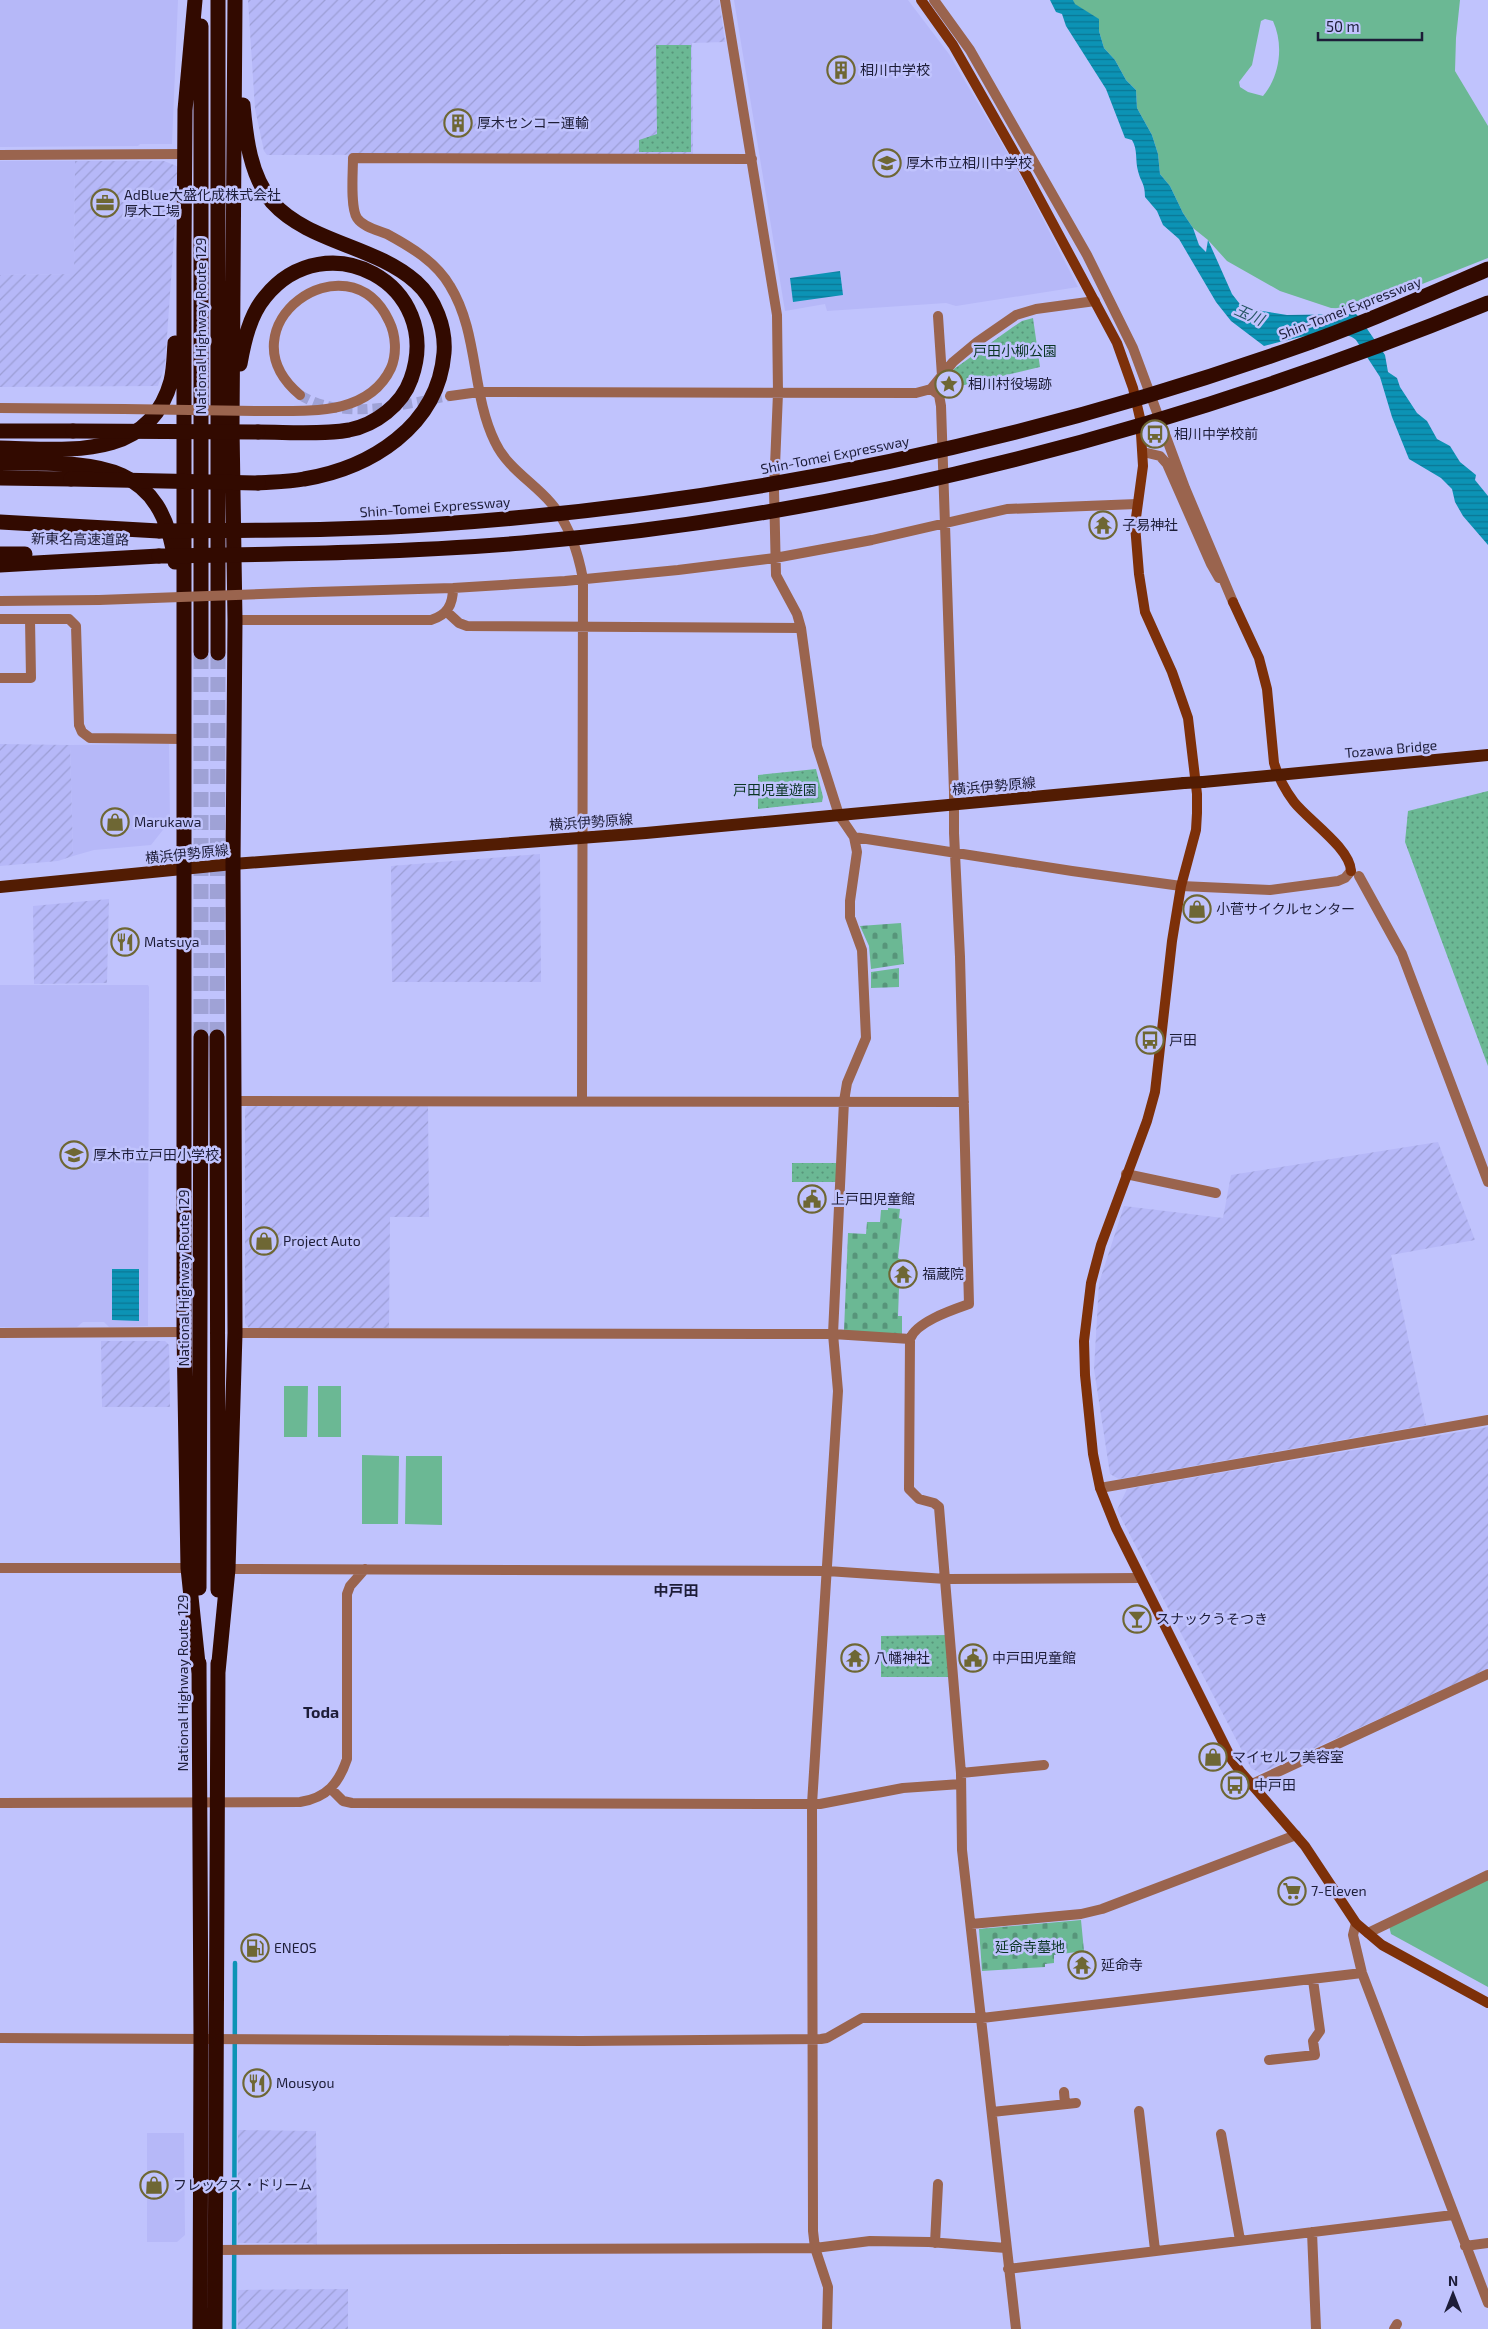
<svg xmlns="http://www.w3.org/2000/svg" width="1488" height="2329" font-family="'Exo 2','Noto Sans JP',sans-serif">
	<style>
		.built { fill: #b6b8f8 }
		.industrial { fill: url(#industrial-furrows) }
		.grass { fill: #6bb894; fill-rule: evenodd }
		.cemetery { fill: url(#cemetery-stones) }
		.park { fill: url(#park-dots) }
		.water { fill: url(#water-rules) }
		.lines { fill: none; stroke-linecap: round; stroke-linejoin: round }
		.stream { stroke: #0c93b5; stroke-width: 4.5 }
		.street-tunnel { stroke: #9fa2d6; stroke-width: 10; stroke-dasharray: 10 5; stroke-linecap: butt }
		.highway-tunnel { stroke: #9fa2d6; stroke-width: 15; stroke-dasharray: 15 8; stroke-linecap: butt }
		.street { stroke: #9a644e; stroke-width: 10 }
		.secondary { stroke: #7d3009; stroke-width: 10 }
		.primary { stroke: #521c03; stroke-width: 12 }
		.highway { stroke: #320a00; stroke-width: 15 }
		.street-bridge { stroke: #9a644e; stroke-width: 10 }
		.primary-bridge { stroke: #521c03; stroke-width: 12 }
		.highway-bridge { stroke: #320a00; stroke-width: 15 }
		.labels { text-anchor: middle; stroke-width: 5; stroke-linejoin: round; paint-order: stroke }
		.poi-label { font-size: 14px; fill: #1d1d38; stroke: #c0c3fd; text-anchor: start }
		.street-label { font-size: 14px; fill: #1d1d38; stroke: #c0c3fd }
		.park-label { font-size: 14px; fill: #0a3524; stroke: #c0c3fd }
		.water-label { font-size: 15px; font-style: italic; fill: #275665; stroke: #c0c3fd }
		.neighbourhood-label { font-size: 15px; font-weight: bold; fill: #1d1d38; stroke: #c0c3fd }
		.quarter-label { font-size: 16px; font-weight: bold; fill: #1d1d38; stroke: #c0c3fd }
	</style>
	<defs>
		<pattern id="industrial-furrows" width="10" height="10" patternUnits="userSpaceOnUse" patternTransform="scale(1.25)"><rect width="10" height="10" fill="#b6b8f8"/><path d="M-1 1l2-2M0 10L10 0M9 11l2-2" fill="none" stroke="#9c9ed5"/></pattern>
		<pattern id="cemetery-stones" width="16" height="16" patternUnits="userSpaceOnUse" patternTransform="scale(1.25)"><rect width="16" height="16" fill="#6bb894"/><path d="M2 7V4a2 2 0 0 1 4 0v3zM10 15v-3a2 2 0 0 1 4 0v3z" fill="#57957a"/></pattern>
		<pattern id="park-dots" width="8" height="8" patternUnits="userSpaceOnUse" patternTransform="scale(1.25)"><rect width="8" height="8" fill="#6bb894"/><path d="M2 2h.1M6 6h.1" fill="none" stroke="#57957a" stroke-width="1.8" stroke-linecap="round"/></pattern>
		<pattern id="water-rules" width="6" height="5" patternUnits="userSpaceOnUse" patternTransform="scale(1.25)"><rect width="6" height="5" fill="#0c93b5"/><path d="M0 2.5h6" fill="none" stroke="#0b7794"/></pattern>
	</defs>
	<rect width="100%" height="100%" fill="#c0c3fd"/>
	<!-- built -->
	<path class="built" d="M0,0h178l-6,144h-32l-2,2 -138,1z
		M734,0h174l41,54 69,117 60,116 -122,19 -10,-3 -119,8 -2,-7 -40,7z
		M0,161h75l-1,113 -74,1z
		M169,744l1,77 -19,24 -57,5 -21,6 -3,-111z
		M0,985h148l1,2 -1,339 -39,1 -5,-5h-21l-6,5h-77z
		M147,2133h37l1,102 -8,7h-30z"/>
	<!-- industrial -->
	<path class="industrial" d="M248,0h471l6,42 -33,1 1,111 -426,1 -3,-4 -9,-42z
		M75,161h89l15,6 -14,198 -7,21 -158,1v-112l74,-1z
		M0,744l70,1 3,111 -15,5 -58,5z
		M540,854l1,128h-149l-1,-116z
		M109,899l-2,84 -73,1 -1,-78z
		M249,1104l179,1 1,112h-39l-1,111h-140l-4,-5v-214z
		M1438,1142l37,98 -84,15 35,170 -307,54 -9,-5 -16,-105 5,-86 25,-77 99,12 8,-43z
		M101,1341h64l4,4 1,62h-68z
		M1488,1427v242l-228,104 -9,-5 -134,-258 10,-21z
		M238,2130l78,1 1,114 -5,-2h-74z
		M348,2289v40h-110v-39z"/>
	<!-- grass -->
	<path class="grass" d="M1073,0h387l-4,38 -1,33 33,55v132l-129,51 -28,-1 -51,-17 -53,-30 -19,-21 -15,-12 -10,-15 -13,-27 -10,-12 -2,-20 -6,-19 -15,-27 -1,-18 -10,-10 -11,-20 -11,-12 -5,-17 -1,-12 -24,-15zM1265,19l8,2c11,24 7,55 -10,75l-15,-4 -8,-5 -1,-5 13,-17 9,-44z
		M284,1386h24l-1,51h-23z
		M318,1386h23v51h-23z
		M362,1455l37,1 -1,68h-36z
		M406,1456h36v69l-37,-1z
		M1488,1878v109l-97,-53 -2,-8z"/>
	<!-- cemetery -->
	<path class="cemetery" d="M901,923l3,41 -33,5 -2,-23 -9,-20z
		M899,968v19l-28,1v-16z
		M888,1208l12,1 -1,9 3,1 -4,39 7,4 -1,17 -5,10 -1,27h4v19l-58,-4 4,-98 18,1 1,-12h13l1,-12h7z
		M1081,1920l3,31 -30,4v8l-9,1v3l-63,4 -3,-42z"/>
	<!-- park -->
	<path class="park" d="M656,45h35v107h-52v-12l18,-6z
		M1033,318l7,49 -88,21 -1,-11 3,-8 59,-42 9,-6z
		M816,769l7,28 -1,5 -64,7v-34z
		M1488,791v275l-83,-224 3,-31z
		M792,1163h44v19h-44z
		M946,1635l4,42h-69v-41z"/>
	<!-- water -->
	<path class="water" d="M1050,0h23l2,4 24,15v12l5,17 11,12 11,20 10,10 1,18 15,27 6,19 2,20 10,12 13,27 10,15 6,17 7,7 2,-12 24,54 11,14 44,7 69,-1 3,3 26,38 3,17 9,6 3,9 17,26 10,8 10,18 13,7 10,16 16,13 -1,5 13,16v49l-25,-29 -8,-14 -3,-13 -11,-11 -32,-19 -17,-42 -12,-40 -24,-37c-18,-16 -70,1 -92,6l-33,-25 -15,-19 -37,-63 -16,-14 -6,-14 -12,-14c0,-14 -4,-14 -7,-26 -3,-11 0,-21 -6,-31l-7,-2 -19,-49 -40,-63 -4,-12 -6,-2z
		M840,271l3,24 -50,7 -3,-24z
		M112,1269h27v52l-27,-1z"/>
	<g class="lines">
		<!-- stream -->
		<path class="stream" d="M234,2329l1,-366"/>
		<!-- street-tunnel -->
		<path class="street-tunnel" d="M300,395c45,27 102,9 150,1"/>
		<!-- highway-tunnel -->
		<path class="highway-tunnel" d="M201,1037v-385
			M217,1037l1,-384"/>
		<!-- street -->
		<path class="street" d="M725,0l52,315 1,78 -4,97 2,85 21,39 4,14 16,118 22,69 15,22 3,15 -7,49v16l12,33 4,88 -19,45 -3,18 -11,233 5,57 -26,413 1,427 2,17 13,39 -1,42
			M934,0l36,50 117,205 46,93 52,140 48,114
			M0,155l185,-1
			M938,316l4,60
			M931,389l8,6 2,11 13,386v41l6,124 9,347c-17,6 -53,18 -59,35l-1,150 10,10 15,4 5,4 22,266 1,77 54,479
			M450,396l29,-4 437,1 15,-4 22,-27 24,-20 39,-27 20,-6 59,-8
			M0,408l124,1
			M255,411c46,-1 112,8 136,-43 6,-14 5,-33 -2,-47 -41,-87 -170,6 -89,74
			M1143,452l17,4 7,8 44,100 8,14
			M314,592l139,-4 112,-7 113,-11 97,-12 97,-18 135,-31 130,-5
			M0,601l99,-1
			M447,612l12,11 8,3 334,2
			M0,619h69l7,7 3,99 3,7 8,6 93,1
			M235,620h196c16,-5 22,-15 22,-32
			M0,678h31l-1,-59
			M854,837l218,34 109,15 89,4 68,-9 7,-3 6,-7
			M1359,876l43,78 86,228
			M234,1101l730,1
			M582,1101l1,-522c-5,-27 -14,-55 -32,-76 -18,-21 -44,-35 -56,-61 -24,-49 -16,-109 -45,-156 -14,-24 -39,-39 -63,-52 -10,-4 -24,-7 -30,-16 -7,-11 -4,-46 -4,-60l399,1
			M1126,1174l90,19
			M0,1333l184,-1
			M235,1333l598,1 77,5
			M1100,1488l388,-68
			M0,1568h188
			M228,1569l599,2 119,8 194,-1
			M961,1773l83,-8
			M1252,1784l236,-110
			M332,1790l11,11 9,2 468,1 83,-16 58,-4
			M0,1803l300,-1c27,-4 39,-19 47,-43v-165l3,-8 15,-17
			M1356,1923l-3,12 9,38 126,330
			M971,1924l110,-10 21,-5 194,-74
			M1368,1933l120,-58
			M0,2038l581,3 240,-2 6,-1 35,-20h120l380,-45
			M1269,2060l46,-5 -2,-14 7,-10 -7,-51
			M1064,2092l1,12
			M1139,2111l16,139
			M992,2112l84,-9
			M1221,2134l19,106
			M1312,2232l4,97
			M935,2243l3,-59
			M1465,2246l23,-3
			M215,2250l600,-2 55,-7 59,1 77,6
			M1008,2269l445,-54
			M1394,2329l3,-5"/>
		<!-- secondary -->
		<path class="secondary" d="M921,0l32,45 70,123 94,175 16,45 7,30 3,48 -8,59 4,49 6,38 27,60 16,46 9,76v19l-1,17 -15,56 -9,55 -17,151 -8,29 -46,124 -10,38 -7,58 1,34 8,79 7,34 16,40 116,232 8,11 65,75 51,77 26,22 106,58
			M1233,602l26,56 8,31 7,74c4,14 11,27 20,39 14,18 56,46 57,69"/>
		<!-- primary -->
		<path class="primary" d="M1203,782l285,-27
			M0,887l233,-23 413,-31 538,-50"/>
		<!-- highway -->
		<path class="highway" d="M195,0l-10,110 -1,141v1081l4,236 11,105
			M243,105c3,33 7,70 29,97 37,41 102,43 144,80 19,17 30,46 28,71 -6,74 -74,115 -140,126 -15,3 -31,3 -46,4
			M240,364c4,-23 10,-49 25,-67 61,-76 180,-13 146,82 -9,26 -36,46 -62,51 -30,5 -61,2 -91,2
			M0,431h73
			M0,448c65,1 149,14 171,-67 3,-12 3,-26 4,-38
			M0,463c86,1 161,-9 175,99
			M0,478l71,1
			M0,522l159,9
			M0,554h25
			M0,565l159,-9
			M201,652v-626
			M218,653v-653
			M217,1037l1,553
			M199,1588l2,-551
			M199,1663l2,375 -1,291
			M218,1672l10,-103 7,-236 -2,-469 2,-244 -3,-193 3,-427
			M215,2329l3,-666"/>
		<!-- street-bridge -->
		<path class="street-bridge" d="M124,409l131,2
			M99,600l215,-8"/>
		<!-- primary-bridge -->
		<path class="primary-bridge" d="M1184,783l19,-1"/>
		<!-- highway-bridge -->
		<path class="highway-bridge" d="M73,431l185,1
			M71,479l187,4
			M159,531c93,-1 187,0 281,-7 290,-20 577,-79 851,-175 67,-23 132,-52 197,-80
			M159,556c121,-2 242,-3 363,-13 333,-28 657,-114 966,-240"/>
	</g>
	<!-- icons -->
	<defs>
		<g id="building-ring" transform="scale(1.4375)"><circle r="9.5" fill="#c0c3fd" stroke="#6e6734" stroke-width="1.5"/><path d="M-4-6H4V6H1V3H-1V6H-4ZM-2.5-4.3h1.7v1.8h-1.7ZM.8-4.3h1.7v1.8H.8ZM-2.5-1h1.7V.8h-1.7ZM.8-1h1.7V.8H.8Z" fill="#6e6734"/></g>
		<g id="school-ring" transform="scale(1.4375)"><circle r="9.5" fill="#c0c3fd" stroke="#6e6734" stroke-width="1.5"/><path d="M0-5L7-2L0 1L-7-2ZM-4 1L0 2.5L4 1V4Q0 6-4 4Z" fill="#6e6734"/></g>
		<g id="office-ring" transform="scale(1.4375)"><circle r="9.5" fill="#c0c3fd" stroke="#6e6734" stroke-width="1.5"/><path d="M-6-3h4V-5.5h4V-3h4V5H-6ZM-1-4.5V-3h2v-1.5ZM-6 0V1H6V0Z" fill="#6e6734"/></g>
		<g id="sight-ring" transform="scale(1.4375)"><circle r="9.5" fill="#c0c3fd" stroke="#6e6734" stroke-width="1.5"/><path d="M0-6L1.8-2.2L6-1.7L2.9 1.2L3.7 5.4L0 3.3L-3.7 5.4L-2.9 1.2L-6-1.7L-1.8-2.2Z" fill="#6e6734"/></g>
		<g id="bus-ring" transform="scale(1.4375)"><circle r="9.5" fill="#c0c3fd" stroke="#6e6734" stroke-width="1.5"/><path d="M-5-6H5V4H4V6H2V4H-2V6H-4V4H-5ZM-3.5-4V0h7V-4ZM-3.5 1.2v1.5H-2V1.2ZM2 1.2v1.5H3.5V1.2Z" fill="#6e6734"/></g>
		<g id="temple-ring" transform="scale(1.4375)"><circle r="9.5" fill="#c0c3fd" stroke="#6e6734" stroke-width="1.5"/><path d="M0-6L5-2H3V0L6.5 2.5H4V6H1.5V3h-3V6H-4V2.5H-6.5L-3 0V-2H-5Z" fill="#6e6734"/></g>
		<g id="shop-ring" transform="scale(1.4375)"><circle r="9.5" fill="#c0c3fd" stroke="#6e6734" stroke-width="1.5"/><path d="M-5-2.5h2.3a2.7 3.5 0 0 1 5.4 0H5L5.5 6h-11ZM-1.5-2.5h3a1.5 2.3 0 0 0-3 0Z" fill="#6e6734"/></g>
		<g id="restaurant-ring" transform="scale(1.4375)"><circle r="9.5" fill="#c0c3fd" stroke="#6e6734" stroke-width="1.5"/><path d="M-5-6h1v4h1v-4h1v4h1v-4h1v5L-1.5 .5V6h-2V.5L-5-1ZM5-6V6H3V1.5H1.5Q1.5-4 5-6Z" fill="#6e6734"/></g>
		<g id="civic-ring" transform="scale(1.4375)"><circle r="9.5" fill="#c0c3fd" stroke="#6e6734" stroke-width="1.5"/><path d="M-.6-6.5H3V-4.5H.6V-3L4-1V1h2V6H-6V1h2V-1L-.6-3ZM-1.2 2.5V6h2.4V2.5Z" fill="#6e6734"/></g>
		<g id="bar-ring" transform="scale(1.4375)"><circle r="9.5" fill="#c0c3fd" stroke="#6e6734" stroke-width="1.5"/><path d="M-6-5H6L.8 .8V4.5H3.5V6h-7V4.5H-.8V.8Z" fill="#6e6734"/></g>
		<g id="supermarket-ring" transform="scale(1.4375)"><circle r="9.5" fill="#c0c3fd" stroke="#6e6734" stroke-width="1.5"/><path d="M-6-5.5h2.5l.6 2H6L4.5 2H-2.5L-4.4-4H-6ZM-1.5 3.2a1.3 1.3 0 1 0 .1 0ZM3 3.2a1.3 1.3 0 1 0 .1 0Z" fill="#6e6734"/></g>
		<g id="fuel-ring" transform="scale(1.4375)"><circle r="9.5" fill="#c0c3fd" stroke="#6e6734" stroke-width="1.5"/><path d="M-5.5-6h7V0h2V4h1.3V-2.5L3-4.5l.8-.8L6-3V5H2.5V1h-1V6h-7ZM-4.2-4.7v3.2H.2V-4.7Z" fill="#6e6734"/></g>
	</defs>
	<g fill-rule="evenodd">
		<use href="#building-ring" x="841" y="70"/>
		<use href="#building-ring" x="458" y="123"/>
		<use href="#school-ring" x="887" y="163"/>
		<use href="#office-ring" x="105" y="203"/>
		<use href="#sight-ring" x="949" y="384"/>
		<use href="#bus-ring" x="1155" y="434"/>
		<use href="#temple-ring" x="1103" y="525"/>
		<use href="#shop-ring" x="115" y="822"/>
		<use href="#shop-ring" x="1197" y="909"/>
		<use href="#restaurant-ring" x="125" y="942"/>
		<use href="#bus-ring" x="1150" y="1040"/>
		<use href="#school-ring" x="74" y="1155"/>
		<use href="#civic-ring" x="812" y="1199"/>
		<use href="#shop-ring" x="264" y="1241"/>
		<use href="#temple-ring" x="903" y="1274"/>
		<use href="#bar-ring" x="1137" y="1619"/>
		<use href="#temple-ring" x="855" y="1658"/>
		<use href="#civic-ring" x="973" y="1658"/>
		<use href="#shop-ring" x="1213" y="1757"/>
		<use href="#bus-ring" x="1235" y="1785"/>
		<use href="#supermarket-ring" x="1292" y="1891"/>
		<use href="#fuel-ring" x="255" y="1948"/>
		<use href="#temple-ring" x="1082" y="1965"/>
		<use href="#restaurant-ring" x="257" y="2083"/>
		<use href="#shop-ring" x="154" y="2185"/>
	</g>
	<g class="labels">
		<!-- poi labels -->
		<g class="poi-label">
			<text x="860" y="75">相川中学校</text>
			<text x="477" y="128">厚木センコー運輸</text>
			<text x="906" y="168">厚木市立相川中学校</text>
			<text x="124" y="200">AdBlue大盛化成株式会社<tspan x="124" dy="16">厚木工場</tspan></text>
			<text x="968" y="389">相川村役場跡</text>
			<text x="1174" y="439">相川中学校前</text>
			<text x="1122" y="530">子易神社</text>
			<text x="134" y="827">Marukawa</text>
			<text x="1216" y="914">小菅サイクルセンター</text>
			<text x="144" y="947">Matsuya</text>
			<text x="1169" y="1045">戸田</text>
			<text x="93" y="1160">厚木市立戸田小学校</text>
			<text x="831" y="1204">上戸田児童館</text>
			<text x="283" y="1246">Project Auto</text>
			<text x="922" y="1279">福蔵院</text>
			<text x="1156" y="1624">スナックうそつき</text>
			<text x="874" y="1663">八幡神社</text>
			<text x="992" y="1663">中戸田児童館</text>
			<text x="1232" y="1762">マイセルフ美容室</text>
			<text x="1254" y="1790">中戸田</text>
			<text x="1311" y="1896">7-Eleven</text>
			<text x="274" y="1953">ENEOS</text>
			<text x="1101" y="1970">延命寺</text>
			<text x="276" y="2088">Mousyou</text>
			<text x="173" y="2190">フレックス・ドリーム</text>
		</g>
		<!-- street labels -->
		<g class="street-label">
			<text transform="translate(1350 308) rotate(-21)" y="5">Shin-Tomei Expressway</text>
			<text transform="translate(201 326) rotate(-90)" y="5">National Highway Route 129</text>
			<text transform="translate(835 455) rotate(-11)" y="5">Shin-Tomei Expressway</text>
			<text transform="translate(435 507) rotate(-4)" y="5">Shin-Tomei Expressway</text>
			<text transform="translate(80 539) rotate(1)" y="5">新東名高速道路</text>
			<text transform="translate(1391 749) rotate(-5)" y="5">Tozawa Bridge</text>
			<text transform="translate(994 786) rotate(-5)" y="5">横浜伊勢原線</text>
			<text transform="translate(591 822) rotate(-4)" y="5">横浜伊勢原線</text>
			<text transform="translate(187 854) rotate(-6)" y="5">横浜伊勢原線</text>
			<text transform="translate(184 1278) rotate(-90)" y="5">National Highway Route 129</text>
			<text transform="translate(183 1683) rotate(-90)" y="5">National Highway Route 129</text>
		</g>
		<!-- park labels -->
		<g class="park-label">
			<text x="1015" y="356">戸田小柳公園</text>
			<text x="775" y="795">戸田児童遊園</text>
			<text x="1030" y="1952">延命寺墓地</text>
		</g>
		<!-- water labels -->
		<g class="water-label">
			<text transform="translate(1249 315) rotate(24)" y="5">玉川</text>
		</g>
		<!-- neighbourhood labels -->
		<g class="neighbourhood-label">
			<text x="676" y="1596">中戸田</text>
		</g>
		<!-- quarter labels -->
		<g class="quarter-label">
			<text x="321" y="1718">Toda</text>
		</g>
	</g>
	<!-- north arrow -->
	<g transform="translate(1453 2294)" stroke="#c0c3fd" stroke-width="4" paint-order="stroke">
	<path d="M0-4L9 19L0 12L-9 19Z" fill="#1d1d38"/>
	<text y="-8" font-size="14" font-weight="bold" text-anchor="middle" fill="#1d1d38">N</text>
	</g>
	<!-- scale -->
	<path d="M1318 32v8h104v-8" fill="none" stroke="#1d1d38" stroke-width="2.5"/>
	<text x="1326" y="32" font-size="15" fill="#1d1d38" stroke="#c0c3fd" stroke-width="4" paint-order="stroke">50 m</text>
</svg>
